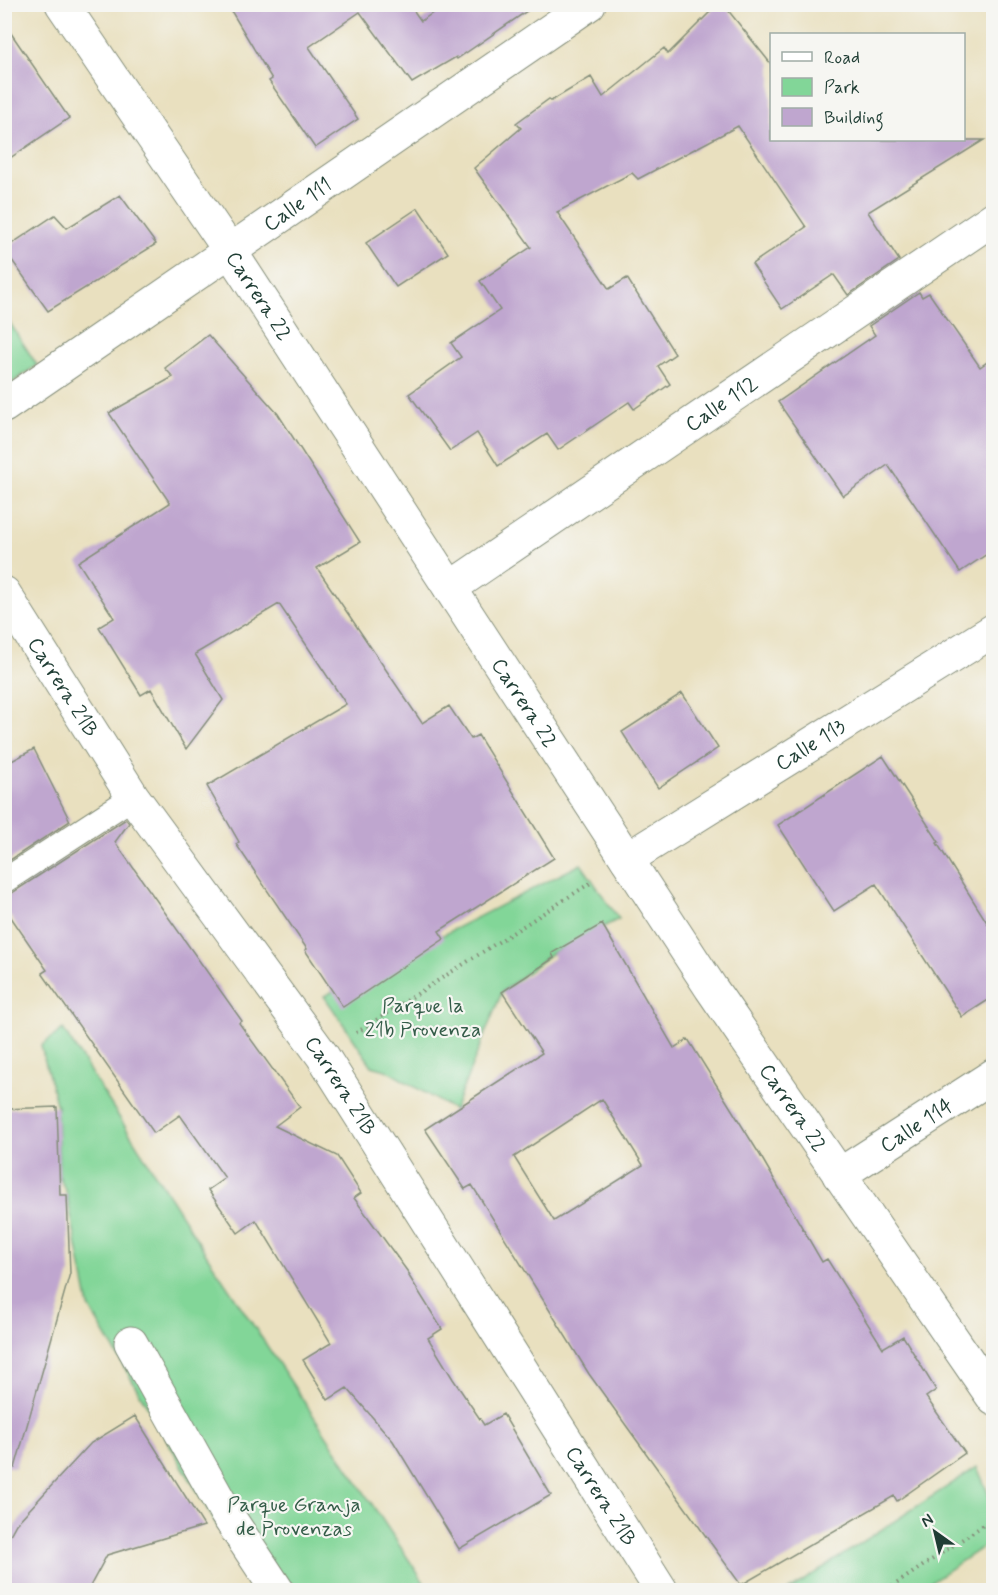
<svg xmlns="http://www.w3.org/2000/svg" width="998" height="1595" font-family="Mynerve,sans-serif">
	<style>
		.green { fill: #82d698; stroke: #508a66; stroke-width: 1.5 }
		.building { fill: #bfa6cf; fill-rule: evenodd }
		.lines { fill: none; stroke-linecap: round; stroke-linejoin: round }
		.lane-casing { stroke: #848e7a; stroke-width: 26 }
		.street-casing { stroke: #848e7a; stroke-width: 35 }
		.path { stroke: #848e7a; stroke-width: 4; stroke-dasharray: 1.5 4.5; stroke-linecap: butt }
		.lane { stroke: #fff; stroke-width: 24 }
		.street { stroke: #fff; stroke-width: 33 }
		.labels { text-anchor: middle; stroke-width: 4.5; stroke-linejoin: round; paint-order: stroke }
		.street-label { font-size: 21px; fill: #1f3d34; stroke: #f6f6f2 }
		.park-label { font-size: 21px; fill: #335c48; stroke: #f6f6f2 }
	</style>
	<rect width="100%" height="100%" fill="#f6f6f2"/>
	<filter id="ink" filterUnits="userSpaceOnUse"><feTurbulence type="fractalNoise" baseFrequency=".0167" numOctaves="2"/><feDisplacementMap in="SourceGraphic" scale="12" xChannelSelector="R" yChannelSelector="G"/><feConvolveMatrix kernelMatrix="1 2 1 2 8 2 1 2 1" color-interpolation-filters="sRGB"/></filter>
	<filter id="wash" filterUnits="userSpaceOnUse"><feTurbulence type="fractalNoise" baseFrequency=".008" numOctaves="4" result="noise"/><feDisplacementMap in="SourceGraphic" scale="24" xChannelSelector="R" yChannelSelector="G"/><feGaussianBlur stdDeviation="1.35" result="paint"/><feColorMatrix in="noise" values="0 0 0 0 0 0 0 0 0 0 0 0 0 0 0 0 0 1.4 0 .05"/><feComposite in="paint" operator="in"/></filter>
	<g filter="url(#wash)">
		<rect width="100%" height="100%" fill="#e9e0bf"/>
		<!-- green -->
		<path class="green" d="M4,314l33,51 -33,23z
			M581,864l38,55 -67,34 -50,39 -48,118 -68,-40 -14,-4 -48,-70z
			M63,1029l147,231 219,330h-174l-166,-283 -22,-112 -8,-20 -2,-68 -16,-61z
			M977,1467l16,38v35l-75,50h-129z"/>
		<g id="blocks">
			<!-- building -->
			<path class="building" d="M227,4h182l12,17 25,-17h91l-80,55 -1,-2 -44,26 -52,-71 -51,35 49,72 -43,29 -46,-67 3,-2z
				M718,4h5l48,60v76h213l-116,72 31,48 -51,35 -14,-20h-1l-51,34 -30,-45 54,-37 -68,-101 -100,53 -6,-6 -75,39 52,77 18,-11 48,76 -17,12 12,18 -36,25 -5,-7 -71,48 -11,-16 -49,32 -21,-33 -27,18 -41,-57 52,-37 -10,-14 49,-33 -20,-29 51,-34 -57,-79 47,-40 -5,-5 33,-24 2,2 40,-24 12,20 61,-49 4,6z
				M4,23l65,95 -65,44z
				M120,195l36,49 -108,67 -44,-62 51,-34 12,13z
				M418,208l30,45 -52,34 -30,-44z
				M919,292l3,5 7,-4 51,74 13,-9v192l-33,22 -72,-107 -45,31 -65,-94 97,-67 -6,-9z
				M208,335l70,79 82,128 -43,26 105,155 27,-17 22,33 7,-4 76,123 -115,73 5,8 -101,68 -38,-57 2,-1 -71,-105 3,-2 -32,-56 139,-82 -67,-100 -84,50 28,46 -37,49 -35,-60 -10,6 -42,-68 15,-9 -36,-56 92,-59 -61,-90 64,-36 -8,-9z
				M682,693l36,55 -60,40 -36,-56z
				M34,749l36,72 -66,43v-99z
				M883,756l56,86 -2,1 56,89v65l-31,20 -86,-133 -42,27 -56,-86z
				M126,819l3,4 -14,19 127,179 -3,2 61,84 -25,19 62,30 24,37 -7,5 56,77 -1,1 33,53 -14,9 25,41 31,46 19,-11 48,81 -92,54 -66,-108 -46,-53 -19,12 -25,-40 28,-17 -75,-123 -18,13 -30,-43 17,-12 -45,-63 -26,18 -112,-160 5,-3 -43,-63v-12l8,-2z
				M602,924l72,124 14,-9 72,116 62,107 5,-3 56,89 20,-12 33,54 -10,7 39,56 -68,48 -3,-5 -153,89 -152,-211 -117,-189 -7,4 -40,-60 117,-76 -40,-61 52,-34 -2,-5zM602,1099l41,66 -89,56 -40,-64z
				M57,1107l3,88h7l3,78 -55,195 -11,-2v-357z
				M135,1416l69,110 -97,29 -19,35h-84v-44l12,-22 75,-81z"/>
		</g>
	</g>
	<g filter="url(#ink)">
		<use href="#blocks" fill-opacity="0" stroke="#848e7a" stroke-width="1.5"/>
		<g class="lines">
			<!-- lane casing -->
			<g class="lane-casing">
				<path id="lane" d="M4,881l129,-84"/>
			</g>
			<!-- street casing -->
			<g class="street-casing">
				<g id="street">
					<path id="s1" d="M62,4l168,247 481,737 283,411"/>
					<path id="s2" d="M4,406l585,-402"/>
					<path id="s3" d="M450,588l544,-370"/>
					<path id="s4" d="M4,593l129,204 189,258 339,535"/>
					<path id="s5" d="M627,859l367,-229"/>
					<path id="s6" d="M839,1175l155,-100"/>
					<path d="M131,1343l95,170 51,77"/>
				</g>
			</g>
			<!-- path -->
			<path class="path" d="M356,1033l236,-151
				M887,1590l107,-72"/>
			<!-- lane -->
			<use href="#lane" class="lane"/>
			<!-- street -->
			<use href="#street" class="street"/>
		</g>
	</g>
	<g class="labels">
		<!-- street labels -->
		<g class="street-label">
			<text dy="7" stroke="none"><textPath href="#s2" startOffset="356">Calle 111</textPath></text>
			<text dy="7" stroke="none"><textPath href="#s1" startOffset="352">Carrera 22</textPath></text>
			<text dy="7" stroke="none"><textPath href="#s3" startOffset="328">Calle 112</textPath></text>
			<text dy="7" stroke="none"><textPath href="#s4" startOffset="111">Carrera 21B</textPath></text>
			<text dy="7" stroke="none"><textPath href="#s1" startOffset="838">Carrera 22</textPath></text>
			<text dy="7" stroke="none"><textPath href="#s5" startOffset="216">Calle 113</textPath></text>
			<text dy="7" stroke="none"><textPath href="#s4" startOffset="597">Carrera 21B</textPath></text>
			<text dy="7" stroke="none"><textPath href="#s1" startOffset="1324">Carrera 22</textPath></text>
			<text dy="7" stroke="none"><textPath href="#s6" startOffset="92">Calle 114</textPath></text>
			<text dy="7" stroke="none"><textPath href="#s4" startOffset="1083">Carrera 21B</textPath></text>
		</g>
		<!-- park labels -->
		<g class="park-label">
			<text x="423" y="1012">Parque la<tspan x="423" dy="24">21b Provenza</tspan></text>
			<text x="294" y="1511">Parque Granja<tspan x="294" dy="24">de Provenzas</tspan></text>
		</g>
	</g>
	<!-- margin -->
	<rect width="998" height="1595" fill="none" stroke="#f6f6f2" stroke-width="24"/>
	<!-- legend -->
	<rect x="770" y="33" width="195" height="108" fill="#f6f6f2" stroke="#a0aca6" stroke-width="1.5"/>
	<rect x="782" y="52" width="30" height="9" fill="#ffffff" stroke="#a0aca6" stroke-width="1.5"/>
	<text x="824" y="63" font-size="18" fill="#1f3d34">Road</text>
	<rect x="782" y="78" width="30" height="18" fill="#82d698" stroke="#a0aca6" stroke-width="1.5"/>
	<text x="824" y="93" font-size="18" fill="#1f3d34">Park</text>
	<rect x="782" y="108" width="30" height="18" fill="#bfa6cf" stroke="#a0aca6" stroke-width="1.5"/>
	<text x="824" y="123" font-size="18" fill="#1f3d34">Building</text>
	<!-- north arrow -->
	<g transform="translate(935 1532) rotate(326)" stroke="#f6f6f2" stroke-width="4.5" paint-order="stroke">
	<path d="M0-4.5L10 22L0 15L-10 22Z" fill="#1f3d34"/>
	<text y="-9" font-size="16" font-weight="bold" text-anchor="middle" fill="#1f3d34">N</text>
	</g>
</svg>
